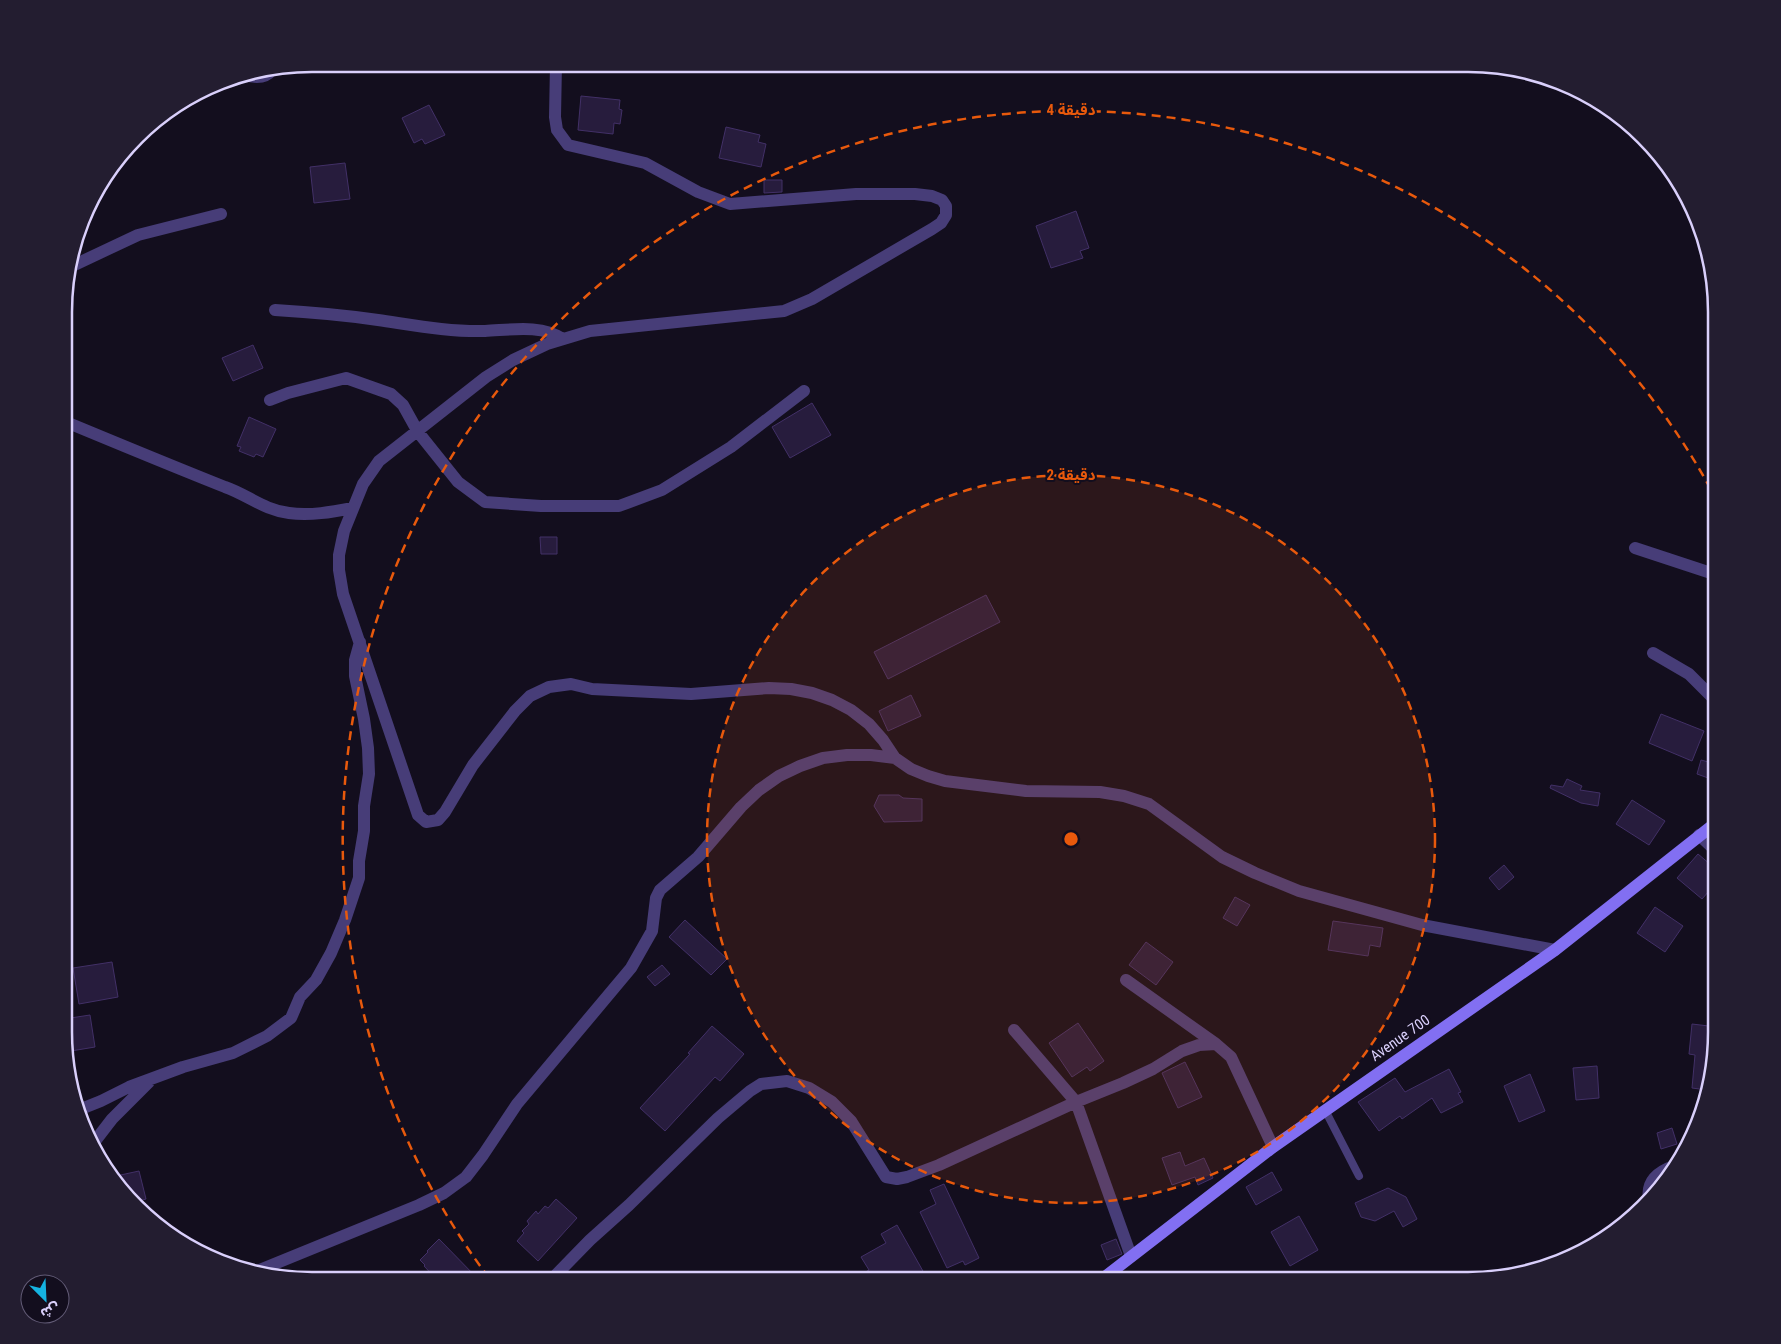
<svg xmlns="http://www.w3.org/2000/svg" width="1781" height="1344" font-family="'Roboto Condensed','Noto Sans Arabic',sans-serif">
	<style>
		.building { fill: #271c3d; stroke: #423067 }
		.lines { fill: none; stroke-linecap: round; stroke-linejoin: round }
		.lane { stroke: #473d78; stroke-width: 8 }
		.street { stroke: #473d78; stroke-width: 12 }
		.secondary { stroke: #826ff2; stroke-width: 12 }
		.ring { fill: none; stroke: #e8590c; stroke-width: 2.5; stroke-dasharray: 9 6 }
		.labels { text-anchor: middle; stroke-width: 4; stroke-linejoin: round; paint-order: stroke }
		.street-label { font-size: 15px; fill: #d9cffb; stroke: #130e1e }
		.rim { fill: none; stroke: #d9cffb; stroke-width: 2.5 }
		.centre { fill: #e8590c; stroke: #130e1e; stroke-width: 2.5 }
		.ring-label { font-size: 15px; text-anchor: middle; font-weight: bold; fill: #e8590c; stroke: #130e1e; stroke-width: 4; stroke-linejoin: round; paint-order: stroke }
	</style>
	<rect width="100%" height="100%" fill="#130e1e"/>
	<!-- building -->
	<path class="building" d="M581,96l39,4 -1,9 3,1 -2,14 -6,-1 -1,11 -35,-4z
		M429,105l16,30 -20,9 -3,-5 -8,4 -12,-25z
		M726,127l34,8 -2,7 8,2 -5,23 -42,-9z
		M345,163l5,36 -36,4 -4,-36z
		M764,180h18v12l-18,1z
		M1076,211l13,37 -9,3 3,7 -32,10 -15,-42z
		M253,345l10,23 -30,13 -11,-23z
		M812,403l19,32 -41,23 -18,-31z
		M249,417l27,12 -13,28 -7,-3 -2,3 -15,-6 2,-4 -4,-1z
		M540,537h17v17h-16z
		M986,595l14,27 -112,57 -14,-27z
		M911,695l10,21 -33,15 -9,-20z
		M1661,714l43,17 -12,30 -43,-18z
		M1701,760l15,4 -5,15 -14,-5z
		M1567,779l15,7 -2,4 20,3 -2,13 -17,-3 -31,-15 1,-3 12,2z
		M879,795h20l4,3 19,1v22l-38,1 -10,-16z
		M1632,800l33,21 -16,24 -33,-21z
		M1698,854l19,16v12l-15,17 -25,-21z
		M1504,865l10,12 -15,13 -10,-12z
		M1235,897l15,8 -13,21 -14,-8z
		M1655,907l28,19 -18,26 -28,-19z
		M685,920l42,39 -16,16 -42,-38z
		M1333,921l50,7 -3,19 -10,-2 -2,11 -40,-6z
		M1146,942l27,20 -17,23 -27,-20z
		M112,962l6,35 -39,7 -6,-36z
		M662,965l8,9 -15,12 -8,-9z
		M90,1015l5,32 -30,5 -1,-33z
		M1078,1023l26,38 -14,10 -3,-4 -15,10 -23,-34z
		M1692,1024l25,3 -3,30h-3l-4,33 -15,-2 3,-33 -6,-1z
		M712,1026l32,28 -24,27 -5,-4 -50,54 -25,-23 50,-54 -2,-1z
		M1185,1062l17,35 -24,11 -16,-35z
		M1597,1066l2,32 -23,2 -3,-32z
		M1449,1069l12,23 -3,1 5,9 -22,11 -9,-15 -30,21 -2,-3 -21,15 -21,-29 37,-24 10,14z
		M1530,1074l15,37 -26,11 -15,-36z
		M1672,1128l5,16 -16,5 -4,-16z
		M1180,1152l5,14 19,-8 9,20 -15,7 -3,-8 -23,8 -10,-27z
		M139,1171l7,28 -10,3 -20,-26z
		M1272,1172l10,18 -26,15 -10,-18z
		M944,1184l35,74 -14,7 -2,-4 -16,7 -27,-56 16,-8 -6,-14z
		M1388,1188l18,9 11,22 -14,8 -9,-16 -19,10 -14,-4 -6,-14z
		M556,1199l21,19 -39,43 -21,-20 7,-8 -2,-2 7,-7 -2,-3 9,-10 2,3 7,-8 3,2z
		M1299,1216l19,34 -28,16 -19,-34z
		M897,1225l31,55h-77l18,-10 -8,-13 25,-14 -5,-9z
		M439,1239l40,41h-42l-13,-14 1,-1 -5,-5 8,-8 -1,-1z
		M1116,1239l6,15 -15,6 -6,-15z"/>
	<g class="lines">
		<!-- lane -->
		<path class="lane" d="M1325,1110l34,66"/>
		<!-- street -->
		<path class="street" d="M556,64l-1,53 2,13 11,15 77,18 53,29 32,12 126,-10h59l17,2 10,4 4,6v9l-5,8 -9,6 -120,70 -28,12 -194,20 -43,13 -34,16 -27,17 -107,84 -16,23 -19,47 -5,24v15l4,24 75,221 8,7 12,-2 7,-8 28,-47 42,-54 15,-15 19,-9 22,-3 21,5 99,5 78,-6 22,1 21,4 20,7 19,10 18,14 14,16 12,18 16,11 17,7 17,5 81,10 74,1 24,4 25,8 73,53 33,16 44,18 123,34 133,25
			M245,75c10,3 20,4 27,-5
			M70,267l68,-32 83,-21
			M275,310c34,2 69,5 103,10 35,5 71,12 107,11 25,-1 56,-7 78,8
			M270,400l18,-7 58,-15 45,16 12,11 15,27 40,50 27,20 56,4h78l43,-16 69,-43 73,-56
			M66,422c53,22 106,44 159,65 23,8 39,23 64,26 21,3 43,-1 64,-5
			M1635,548l82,27
			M1653,653l36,21 28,28
			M1699,835l18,17
			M1126,980l90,64
			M1014,1030l62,72 55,154
			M81,1109l20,-8 28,-14 54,-20 50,-14 34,-17 24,-18 9,-21 16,-17 15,-27 14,-33 14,-42v-17l5,-30v-25l5,-32 -1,-26 -4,-29 -9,-43v-16l5,-18
			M92,1145l20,-26 37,-37
			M1649,1200c-3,-18 8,-28 25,-34
			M257,1271l162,-66 25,-12 22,-16 17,-22 34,-51 114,-136 21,-37 4,-33 4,-8 38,-33 43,-50 18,-17 20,-14 21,-10 23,-8 24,-3h24l24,3
			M551,1280l39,-40 39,-35 89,-87 32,-27 11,-7 26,-3 22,7 23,14 19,19 35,56 11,2 10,-2 32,-12 137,-63 47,-19 30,-14 29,-18 17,-6 17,-1 15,13 42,90"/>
		<!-- secondary -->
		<path class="secondary" d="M1101,1280l172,-133 282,-197 162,-128"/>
	</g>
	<!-- distance rings -->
	<circle cx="1071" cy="839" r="364" fill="#e8590c" fill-opacity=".12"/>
	<g class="ring">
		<circle cx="1071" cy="839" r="364"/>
		<path d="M489 1278A729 729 0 1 1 1715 497"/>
	</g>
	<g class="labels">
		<!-- street labels -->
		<g class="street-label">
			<text transform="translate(1400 1038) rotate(-35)" y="5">Avenue 700</text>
		</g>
	</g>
	<!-- crop -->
	<path d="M0 0H1781V1344H0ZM312 72H1468A240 240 0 0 1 1708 312V1032A240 240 0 0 1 1468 1272H312A240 240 0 0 1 72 1032V312A240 240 0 0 1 312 72Z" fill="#231d30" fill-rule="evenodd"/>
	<path class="rim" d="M312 72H1468A240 240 0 0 1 1708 312V1032A240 240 0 0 1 1468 1272H312A240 240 0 0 1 72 1032V312A240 240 0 0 1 312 72Z"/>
	<circle cx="1071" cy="839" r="8" class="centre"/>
	<g class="ring-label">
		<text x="1071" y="115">4 دقيقة</text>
		<text x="1071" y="480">2 دقيقة</text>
	</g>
	<!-- north arrow -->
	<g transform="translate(45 1299) rotate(156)"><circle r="24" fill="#130e1e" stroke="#625b76"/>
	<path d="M0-4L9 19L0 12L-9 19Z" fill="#15b3e1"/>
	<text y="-8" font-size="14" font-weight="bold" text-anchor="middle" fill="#d9cffb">ش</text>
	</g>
</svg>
